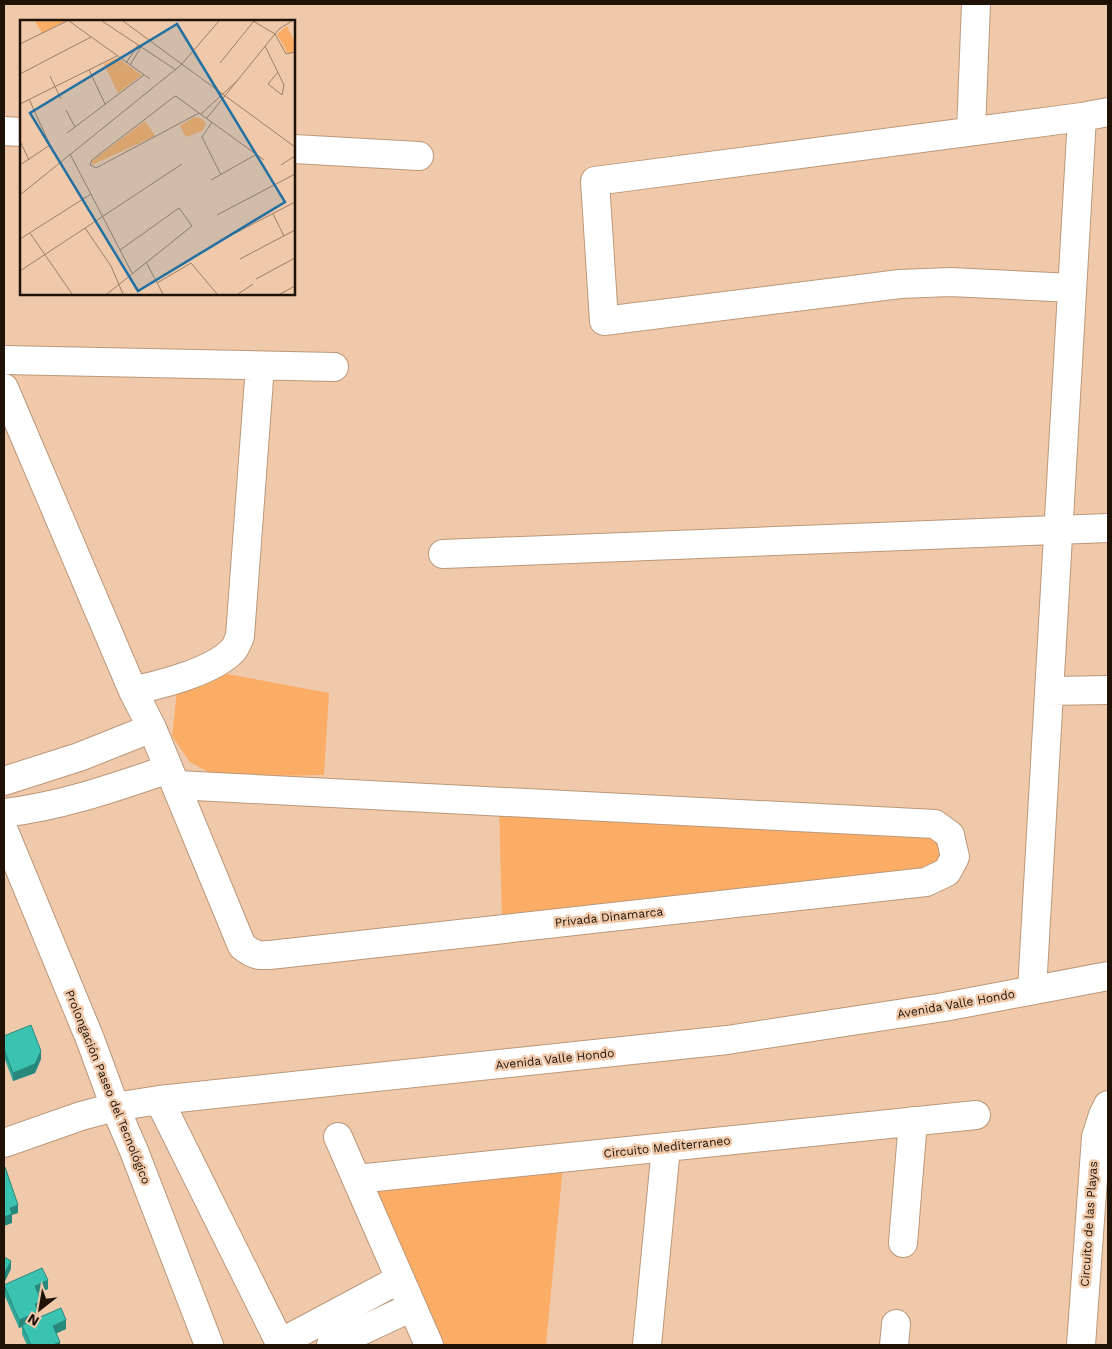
<svg xmlns="http://www.w3.org/2000/svg" width="1112" height="1349" font-family="'Work Sans',sans-serif">
	<style>
		.green { fill: #fbad66 }
		.lines { fill: none; stroke-linecap: round; stroke-linejoin: round }
		.minor-casing { stroke: #bb987a; stroke-width: 30 }
		.minor { stroke: #fff; stroke-width: 28 }
		.wall { fill: #33a898 }
		.shaded-wall { fill: #29887c }
		.building { fill: #3bc3b1; stroke: #29887c }
		.labels { text-anchor: middle; stroke-width: 5; stroke-linejoin: round; paint-order: stroke }
		.street-label { font-size: 12px; fill: #1f1206; stroke: #efc9aa }
		.inset-road { fill: none; stroke: #9c8068; stroke-width: 1 }
		.view { fill: #2371a3; fill-opacity: 0.15; stroke: #2371a3; stroke-width: 2.5 }
		.inset-edge { fill: none; stroke: #1f1206; stroke-width: 2.5 }
	</style>
	<rect width="100%" height="100%" fill="#efc9aa"/>
	<!-- green -->
	<path class="green" d="M222,673l107,20 -5,82 -107,2 -27,-15 -18,-26 5,-45z
		M499,806l440,29 8,16 -15,23 -430,46z
		M563,1165l-17,180h-107l-73,-161z"/>
	<g class="lines">
		<!-- minor casing -->
		<g class="minor-casing">
			<path id="minor" d="M4,131l17,1
				M971,131l5,-127
				M294,149l125,7
				M1072,288l-122,-6 -50,2 -296,37 -9,-140 487,-64 26,-5
				M4,360l330,7
				M4,388l129,303 19,37 90,218c14,11 18,10 37,8l647,-72 21,-10 8,-15 -5,-22 -15,-11 -759,-39
				M443,554l665,-26
				M133,691c28,-7 80,-19 100,-41 3,-3 5,-9 7,-14l20,-270
				M1049,691l59,-1
				M4,781l75,-24 73,-29
				M4,813c58,-7 109,-25 165,-44
				M4,831l86,208 25,68 19,44 75,194
				M1032,990l50,-873
				M159,1100l122,245
				M338,1137l91,208
				M4,1143l77,-27 34,-9 44,-7 568,-60 217,-33 164,-31
				M357,1179l619,-64
				M903,1243l10,-122
				M280,1343l120,-64
				M331,1345l81,-38
				M647,1345l19,-198
				M894,1345l2,-21
				M1081,1345l15,-208 7,-22 5,-10"/>
		</g>
		<!-- minor -->
		<use href="#minor" class="minor"/>
	</g>
	<!-- wall -->
	<path class="wall" d="M4,1036l37,23 -6,14 -22,8 -9,-24z
		M4,1285l44,4 -10,4 3,17 -3,2v6l28,11 -10,4 4,12h-33l-5,-11v-7l-3,1 -15,-34z"/>
	<!-- shaded-wall -->
	<path class="shaded-wall" d="M41,1051v8l-6,14 -22,8v-8z
		M18,1205v8l-6,2v8l-8,3v-9l6,-9z
		M11,1261v8l-7,14v-9z
		M48,1280v9l-13,5v-8z
		M41,1301v9l-6,3v-9z
		M38,1312v8l-16,5v2l-3,1v-8z
		M66,1320v9l-13,6v-9z
		M60,1342v3h-7z"/>
	<!-- building -->
	<path class="building" d="M31,1025l10,26 -6,13 -22,9 -9,-24v-13z
		M5,1167l13,38 -8,3 2,6 -8,3v-49z
		M4,1257l7,4 -7,13z
		M42,1268l6,12 -13,6 6,15 -6,3 3,8 -19,8 -15,-35z
		M61,1308l5,12 -13,6 7,16 -7,3h-22l-9,-20z"/>
	<g class="labels">
		<!-- street labels -->
		<g class="street-label">
			<text transform="translate(609 917) rotate(-6)" y="4">Privada Dinamarca</text>
			<text transform="translate(956 1004) rotate(-10)" y="4">Avenida Valle Hondo</text>
			<text transform="translate(555 1059) rotate(-6)" y="4">Avenida Valle Hondo</text>
			<text transform="translate(108 1087) rotate(68)" y="4">Prolongación Paseo del Tecnológico</text>
			<text transform="translate(667 1147) rotate(-6)" y="4">Circuito Mediterraneo</text>
			<text transform="translate(1089 1224) rotate(-86)" y="4">Circuito de las Playas</text>
		</g>
	</g>
	<!-- overview -->
	<g transform="translate(20 20)">
		<rect width="275" height="275" fill="#efc9aa"/>
		<path d="M15,1h30l-23,12zM267,6l8,17v8l-7,3 -11,-20zM97,38l25,17 -24,18 -14,-29zM174,97l9,2 3,6 -4,6 -16,6 -6,-11zM125,101l10,15 -63,29v-4z" fill="#fbad66"/>
		<path class="inset-road" d="M49,1l81,58M82,1l74,49M103,1l172,126M233,1l22,13 11,20 9,-2M0,24l47,-23M245,26l19,39 -2,10 -14,-11 10,-12M106,43l12,-18M200,43l34,-42M110,45l11,-18M69,50l16,34M0,54l71,-37M30,56l11,23M0,84l97,-48M46,90l9,17M179,93l-103,55 -6,-3 2,-5 83,-64 2,1 87,63M181,94l37,-34M187,98l72,-89 13,-8M192,102l-10,15 19,38M47,113l77,-58M0,121l9,19M50,134l62,119M0,145l30,-20 -21,-46M261,145l14,-9M191,160l46,-26M0,175l161,-130 38,-44M253,194l11,22M197,195l78,-41M65,208l26,38 12,28M10,213l42,61M0,219l71,-45M204,219l71,-37M220,239l55,-29M126,242l17,32M0,251l162,-107M236,259l39,-21M137,263l34,-20 26,31M87,274l85,-68 -13,-18 -59,42M218,274l15,-10M260,274l15,-8"/>
		<path class="view" d="M157,4l108,178 -147,89 -108,-178z"/>
		<rect width="275" height="275" class="inset-edge"/>
	</g>
	<!-- border -->
	<rect width="1112" height="1349" fill="none" stroke="#1f1206" stroke-width="10"/>
	<!-- north arrow -->
	<g transform="translate(40 1309) rotate(211)" stroke="#efc9aa" stroke-width="4" paint-order="stroke">
	<path d="M0-4L9 19L0 12L-9 19Z" fill="#1f1206"/>
	<text y="-8" font-size="14" font-weight="bold" text-anchor="middle" fill="#1f1206">N</text>
	</g>
</svg>
